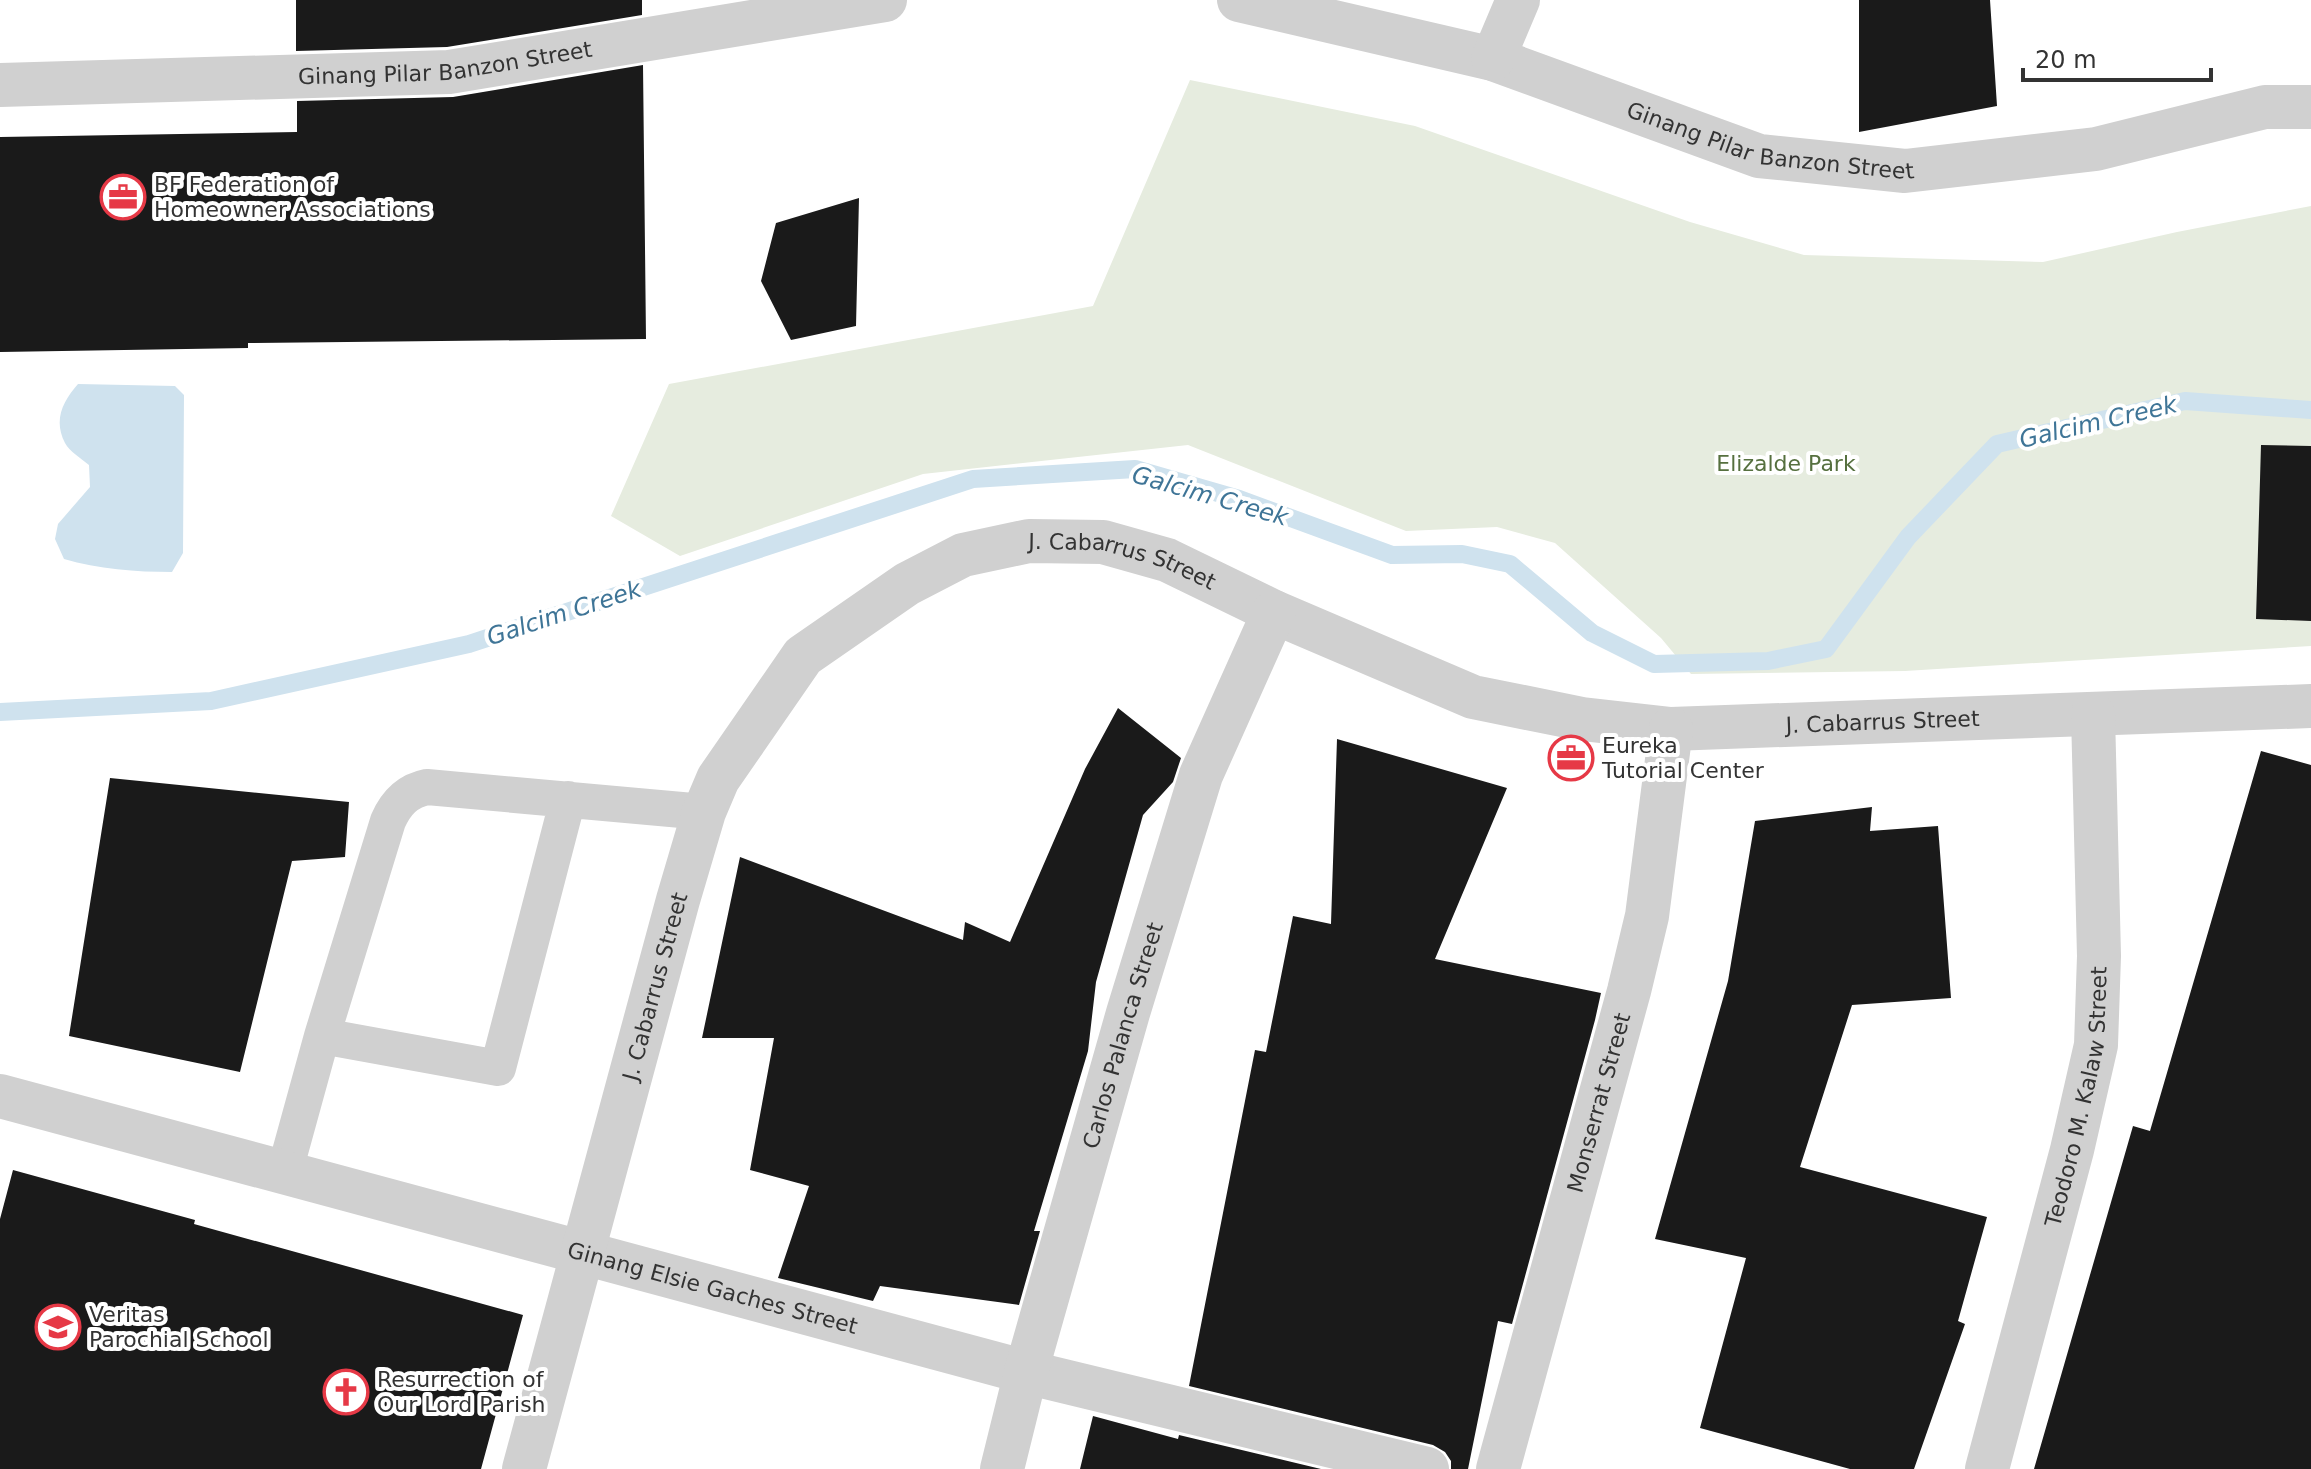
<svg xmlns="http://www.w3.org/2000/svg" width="2311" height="1469" font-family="'DejaVu Sans',sans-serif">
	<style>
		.green { fill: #e6ecdf }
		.water { fill: #cfe2ee }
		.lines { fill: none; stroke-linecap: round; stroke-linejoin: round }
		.stream { stroke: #cfe2ee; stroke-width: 18 }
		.building { fill: #1a1a1a }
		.lane { stroke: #d0d0d0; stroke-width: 36 }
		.street { stroke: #d0d0d0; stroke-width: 44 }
		.labels { text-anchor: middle; stroke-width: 8; stroke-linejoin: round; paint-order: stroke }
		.street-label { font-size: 22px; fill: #333; stroke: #fff }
		.poi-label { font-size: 22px; fill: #333; stroke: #fff; text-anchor: start }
		.park-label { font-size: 22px; fill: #56703f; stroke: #fff }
		.water-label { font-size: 24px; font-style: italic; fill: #3f7597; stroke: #fff }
	</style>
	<rect width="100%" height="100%" fill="#fff"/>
	<!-- green -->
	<path class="green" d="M1190,80l225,46 275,96 114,33 239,7 134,-30 134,-26v440l-406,25 -214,3 -30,-36 -106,-95 -58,-16 -91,4 -218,-86 -265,29 -243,82 -69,-40 58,-132 424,-78z"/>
	<!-- water -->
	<path class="water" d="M78,384l97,2 9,9 -1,158 -11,19c-36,0 -74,-3 -108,-13l-9,-20 3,-15 32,-37 -1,-22c-7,-6 -20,-14 -24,-22 -12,-23 -2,-42 13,-59z"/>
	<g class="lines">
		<!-- stream -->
		<path class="stream" d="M0,712l211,-11 258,-57 504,-165 162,-10 104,30 153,56 70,-1 48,10 82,69 62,31 114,-3 58,-12 82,-112 89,-93 188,-43 126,9"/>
	</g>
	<!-- building -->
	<path class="building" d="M296,0h346v15l-195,32 -151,4z
		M1859,0h131l7,106 -138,26z
		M643,65l3,274 -398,4v5l-248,4v-215l297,-5v-31l156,-4z
		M859,198l-3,128 -65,14 -30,-59 15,-58z
		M2261,445l50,1v175l-55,-2z
		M1118,708l63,50 -8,24 -30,33 -47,167 -8,69 -54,180h6l-21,74 -139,-19 -7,15 -95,-23 31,-92 -59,-16 24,-132h-72l38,-181 223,83 2,-18 45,20 75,-173z
		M1337,739l170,49 -72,171 166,34 -6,27 -83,304 -14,-3 -30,148h-17v-8l-6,-9 -12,-7 -244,-59 66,-336 11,2 27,-136 38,8z
		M2261,751l50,14v704h-277l99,-343 17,5z
		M110,778l239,24 -4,55 -53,4 -52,211 -171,-36z
		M1872,807l-2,24 68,-5 13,172 -99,7 -52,162 187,50 -29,104 7,3 -51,145h-64l-150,-41 46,-170 -91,-19 73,-258 27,-160z
		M13,1170l182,50 -1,4 329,91 -42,154h-481v-250z
		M1093,1416l85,23 1,-4 142,34h-241z"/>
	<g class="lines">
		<!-- lane -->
		<path class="lane" d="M322,1036l176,32 70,-269
			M284,1174l38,-138 66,-215c8,-18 19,-30 39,-34l277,25"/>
		<!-- street -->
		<g class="street">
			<path id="s1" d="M1239,0l254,59 266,97 146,15 191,-22 169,-42h46"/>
			<path d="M1493,59l25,-59"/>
			<path id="s2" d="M0,85l449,-13 436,-72"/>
			<path id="s3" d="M0,1096l1026,276 401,97"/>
			<path id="s4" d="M524,1469l154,-569 26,-88 14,-33 85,-123 104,-72 56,-29 66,-14 74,1 64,18 107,52 199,85 109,22 89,10 640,-23"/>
			<path id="s5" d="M1002,1469l24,-97 102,-359 73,-238 73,-163"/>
			<path id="s6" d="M1498,1469l131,-478 18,-75 24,-187"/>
			<path id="s7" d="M1987,1469l85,-319 24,-105 3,-89 -6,-242"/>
		</g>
	</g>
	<!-- icons -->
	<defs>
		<g id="office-ring" transform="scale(2.3)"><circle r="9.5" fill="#fff" stroke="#e63946" stroke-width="1.5"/><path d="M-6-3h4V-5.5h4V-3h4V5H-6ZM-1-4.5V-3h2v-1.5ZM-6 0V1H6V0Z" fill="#e63946"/></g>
		<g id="school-ring" transform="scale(2.3)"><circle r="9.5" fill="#fff" stroke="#e63946" stroke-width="1.5"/><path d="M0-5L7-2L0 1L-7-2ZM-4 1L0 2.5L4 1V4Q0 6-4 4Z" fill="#e63946"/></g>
		<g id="church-ring" transform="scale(2.3)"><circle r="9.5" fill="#fff" stroke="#e63946" stroke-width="1.5"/><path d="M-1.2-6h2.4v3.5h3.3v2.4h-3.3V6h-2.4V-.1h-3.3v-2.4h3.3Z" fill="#e63946"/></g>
	</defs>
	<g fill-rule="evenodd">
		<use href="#office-ring" x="123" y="197"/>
		<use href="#office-ring" x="1571" y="758"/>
		<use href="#school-ring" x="58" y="1327"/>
		<use href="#church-ring" x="346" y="1392"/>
	</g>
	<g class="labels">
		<!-- street labels -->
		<g class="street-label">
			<text dy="8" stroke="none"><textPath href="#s2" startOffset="446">Ginang Pilar Banzon Street</textPath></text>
			<text dy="8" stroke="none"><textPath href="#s1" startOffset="552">Ginang Pilar Banzon Street</textPath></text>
			<text dy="8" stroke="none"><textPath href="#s4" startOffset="1220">J. Cabarrus Street</textPath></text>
			<text dy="8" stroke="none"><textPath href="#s4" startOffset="2012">J. Cabarrus Street</textPath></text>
			<text dy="8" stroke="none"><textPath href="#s4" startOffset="500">J. Cabarrus Street</textPath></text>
			<text dy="8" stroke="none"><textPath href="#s5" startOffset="450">Carlos Palanca Street</textPath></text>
			<text dy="8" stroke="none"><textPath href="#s7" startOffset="384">Teodoro M. Kalaw Street</textPath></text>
			<text dy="8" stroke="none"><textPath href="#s6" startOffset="380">Monserrat Street</textPath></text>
			<text dy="8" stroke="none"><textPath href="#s3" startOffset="738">Ginang Elsie Gaches Street</textPath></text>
		</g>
		<!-- poi labels -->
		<g class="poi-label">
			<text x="154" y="192">BF Federation of<tspan x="154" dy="25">Homeowner Associations</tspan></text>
			<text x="1602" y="753">Eureka<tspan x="1602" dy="25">Tutorial Center</tspan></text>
			<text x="89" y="1322">Veritas<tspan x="89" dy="25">Parochial School</tspan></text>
			<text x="377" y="1387">Resurrection of<tspan x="377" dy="25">Our Lord Parish</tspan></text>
		</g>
		<!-- park labels -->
		<g class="park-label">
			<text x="1786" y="471">Elizalde Park</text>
		</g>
		<!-- water labels -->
		<g class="water-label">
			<text transform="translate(2098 422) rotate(-13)" y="8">Galcim Creek</text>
			<text transform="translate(1210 496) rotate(16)" y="8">Galcim Creek</text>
			<text transform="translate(564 613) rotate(-18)" y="8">Galcim Creek</text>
		</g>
	</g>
	<!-- scale -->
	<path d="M2023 68v12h188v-12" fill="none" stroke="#333333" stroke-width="4"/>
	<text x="2035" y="68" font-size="24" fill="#333333" stroke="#ffffff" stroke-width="6" paint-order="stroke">20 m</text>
</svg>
